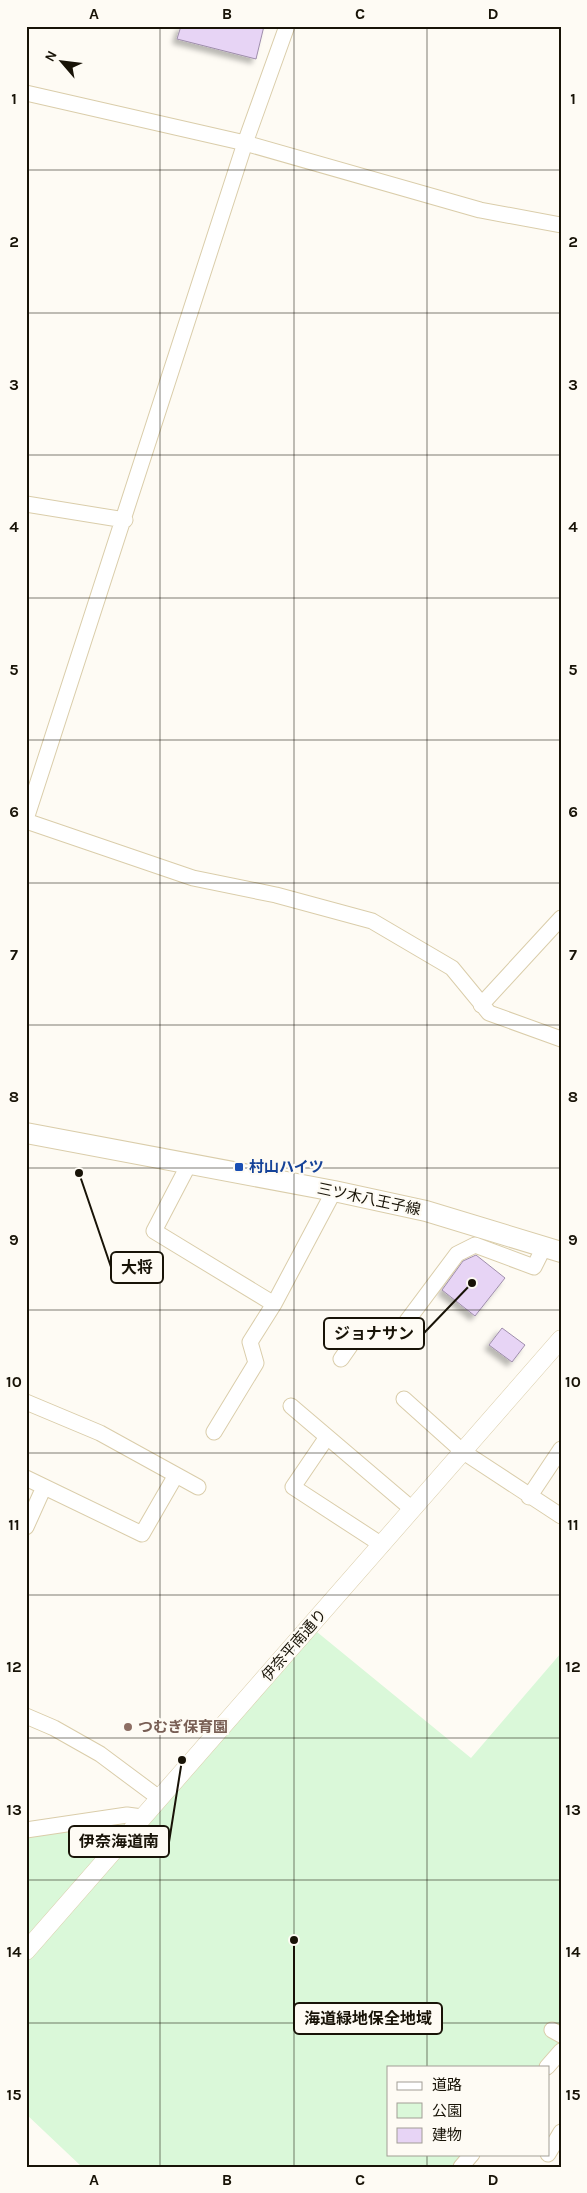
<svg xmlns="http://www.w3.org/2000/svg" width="587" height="2193" font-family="Karla,'Noto Sans JP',sans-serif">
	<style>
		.green { fill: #daf8d9 }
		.building { fill: #e7d4f5; stroke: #9f8eac; filter: url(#shadow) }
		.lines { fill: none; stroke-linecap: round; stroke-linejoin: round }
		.minor-casing { stroke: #dacdaa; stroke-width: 17 }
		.tertiary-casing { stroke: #dacdaa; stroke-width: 19 }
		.secondary-casing { stroke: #dacdaa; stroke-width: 22 }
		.minor { stroke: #fff; stroke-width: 15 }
		.tertiary { stroke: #fff; stroke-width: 18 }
		.secondary { stroke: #fff; stroke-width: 20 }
		.grid { fill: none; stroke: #181307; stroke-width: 1; stroke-opacity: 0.55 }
		.transit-dot { fill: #1a4fb4; stroke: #fefbf4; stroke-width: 2 }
		.education-dot { fill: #8d6e63; stroke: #fefbf4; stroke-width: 2 }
		.labels { text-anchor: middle; stroke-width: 4.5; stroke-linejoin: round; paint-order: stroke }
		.transit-label { font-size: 15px; font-weight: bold; fill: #164399; stroke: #fefbf4; text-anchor: start }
		.street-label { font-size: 15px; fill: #181307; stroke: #fefbf4 }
		.education-label { font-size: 15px; font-weight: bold; fill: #785e54; stroke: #fefbf4; text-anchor: start }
		.leader { fill: none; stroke: #181307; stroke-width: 2 }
		.callout-dot { fill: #181307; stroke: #fefbf4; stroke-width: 2 }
		.callout { fill: #fefbf4; stroke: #181307; stroke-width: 2 }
		.callout-label { font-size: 16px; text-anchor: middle; font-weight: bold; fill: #181307 }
		.neatline { fill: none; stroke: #181307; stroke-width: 2 }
		.grid-label { font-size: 16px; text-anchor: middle; font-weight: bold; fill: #181307 }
	</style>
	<defs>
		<filter id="shadow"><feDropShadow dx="-4.5" dy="4.5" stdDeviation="2.5" flood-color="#0004"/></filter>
	</defs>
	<rect width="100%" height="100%" fill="#fefbf4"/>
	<!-- green -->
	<path class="green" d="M317,1632l154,126 90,-105v391l-20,23h-153v87h77l-11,13h-372l-56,-53v-277l122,-16 15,-21z"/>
	<!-- building -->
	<path class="building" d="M181,26h83l-8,33 -79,-20z
		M476,1255l29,23 -30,38 -33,-26 21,-29z
		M502,1328l23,17 -13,17 -23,-17z"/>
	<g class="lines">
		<!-- minor casing -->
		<g class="minor-casing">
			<path id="minor" d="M26,93l219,50 235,67 81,15
				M26,504l99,16
				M26,819l219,-676 42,-117
				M26,821l167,57 83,17 96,26 80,47 37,45 72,26
				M481,1005l80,-87
				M189,1164l-35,67 120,73
				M341,1359l23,-33 21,13 10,-2 62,-83 18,-9 59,22 10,-20
				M404,1399l58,52 99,65
				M26,1402l74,31 98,54
				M291,1406l121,103
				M214,1432l42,-69 -6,-21 24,-38 60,-113
				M327,1437l-34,50 89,58
				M26,1478l116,56 34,-59
				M529,1497l32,-48
				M26,1527l18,-40
				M26,1716l28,12 46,26 59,44
				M26,1830l101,-15 15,2
				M552,2030l9,5
				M547,2067l14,-16
				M548,2154l13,-22
				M461,2167l11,-13"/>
		</g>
		<!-- tertiary casing -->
		<g class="tertiary-casing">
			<path id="tertiary" d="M26,1951l535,-612"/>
		</g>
		<!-- secondary casing -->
		<g class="secondary-casing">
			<path id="secondary" d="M26,1133l308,58 92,20 135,41"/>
		</g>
		<!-- minor -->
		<use href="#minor" class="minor"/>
		<!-- tertiary -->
		<use href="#tertiary" class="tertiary"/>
		<!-- secondary -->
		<use href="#secondary" class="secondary"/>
	</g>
	<!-- grid -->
	<path class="grid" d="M160,26v2141M294,26v2141M427,26v2041M26,170h535M26,313h535M26,455h535M26,598h535M26,740h535M26,883h535M26,1025h535M26,1168h535M26,1310h535M26,1453h535M26,1595h535M26,1738h535M26,1880h535M26,2023h535M427,2154v13"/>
	<!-- markers -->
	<rect class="transit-dot" x="234" y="1162" width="10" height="10" rx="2.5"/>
	<circle class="education-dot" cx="128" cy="1727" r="5"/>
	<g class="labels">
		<!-- transit labels -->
		<g class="transit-label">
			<text x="249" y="1172">村山ハイツ</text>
		</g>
		<!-- street labels -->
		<g class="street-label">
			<text transform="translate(369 1199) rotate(12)" y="5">三ツ木八王子線</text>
			<text transform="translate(294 1645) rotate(-49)" y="5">伊奈平南通り</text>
		</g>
		<!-- education labels -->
		<g class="education-label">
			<text x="138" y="1732">つむぎ保育園</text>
		</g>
	</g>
	<!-- callouts -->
	<path class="leader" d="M79 1173L111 1267M472 1283L424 1333M182 1760L169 1842M294 1940L294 2019"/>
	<g class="callout-dot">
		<circle cx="79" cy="1173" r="5"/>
		<circle cx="472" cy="1283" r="5"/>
		<circle cx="182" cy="1760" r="5"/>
		<circle cx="294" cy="1940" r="5"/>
	</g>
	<g class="callout">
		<rect x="111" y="1252" width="52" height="31" rx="5"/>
		<rect x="324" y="1318" width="100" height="31" rx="5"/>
		<rect x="69" y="1826" width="100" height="31" rx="5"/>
		<rect x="294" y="2003" width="148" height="31" rx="5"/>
	</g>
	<g class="callout-label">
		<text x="137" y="1273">大将</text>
		<text x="374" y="1339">ジョナサン</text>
		<text x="119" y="1847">伊奈海道南</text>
		<text x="368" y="2024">海道緑地保全地域</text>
	</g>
	<!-- border -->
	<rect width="587" height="2193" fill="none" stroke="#fefbf4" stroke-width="55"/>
	<!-- legend -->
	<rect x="387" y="2066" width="162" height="90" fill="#fefbf4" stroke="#a29e95"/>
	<rect x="397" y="2082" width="25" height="8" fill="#ffffff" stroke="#a29e95"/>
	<text x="432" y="2090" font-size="15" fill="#181307">道路</text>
	<rect x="397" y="2103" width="25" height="15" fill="#daf8d9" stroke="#a29e95"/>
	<text x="432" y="2116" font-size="15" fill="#181307">公園</text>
	<rect x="397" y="2128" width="25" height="15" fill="#e7d4f5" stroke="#a29e95"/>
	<text x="432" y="2140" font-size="15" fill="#181307">建物</text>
	<!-- north arrow -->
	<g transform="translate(62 62) rotate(298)" stroke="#fefbf4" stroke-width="4" paint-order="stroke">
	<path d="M0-4L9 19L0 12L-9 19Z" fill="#181307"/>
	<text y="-8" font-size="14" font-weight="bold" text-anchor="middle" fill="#181307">N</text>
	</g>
	<rect x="28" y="28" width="532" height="2138" class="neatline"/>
	<g class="grid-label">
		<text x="94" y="19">A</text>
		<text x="227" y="19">B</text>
		<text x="360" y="19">C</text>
		<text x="493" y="19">D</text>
		<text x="14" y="104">1</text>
		<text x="573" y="104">1</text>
		<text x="14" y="247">2</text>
		<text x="573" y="247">2</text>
		<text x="14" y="390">3</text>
		<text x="573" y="390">3</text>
		<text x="14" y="532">4</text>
		<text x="573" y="532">4</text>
		<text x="14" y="675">5</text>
		<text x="573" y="675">5</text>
		<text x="14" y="817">6</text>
		<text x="573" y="817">6</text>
		<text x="14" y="960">7</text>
		<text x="573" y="960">7</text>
		<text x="14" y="1102">8</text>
		<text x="573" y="1102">8</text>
		<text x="14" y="1245">9</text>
		<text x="573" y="1245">9</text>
		<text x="14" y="1387">10</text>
		<text x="573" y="1387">10</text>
		<text x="14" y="1530">11</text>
		<text x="573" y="1530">11</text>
		<text x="14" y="1672">12</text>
		<text x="573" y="1672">12</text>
		<text x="14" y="1815">13</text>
		<text x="573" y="1815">13</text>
		<text x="14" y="1957">14</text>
		<text x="573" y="1957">14</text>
		<text x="14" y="2100">15</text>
		<text x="573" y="2100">15</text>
		<text x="94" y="2185">A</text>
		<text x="227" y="2185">B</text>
		<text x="360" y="2185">C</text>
		<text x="493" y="2185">D</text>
	</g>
</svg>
